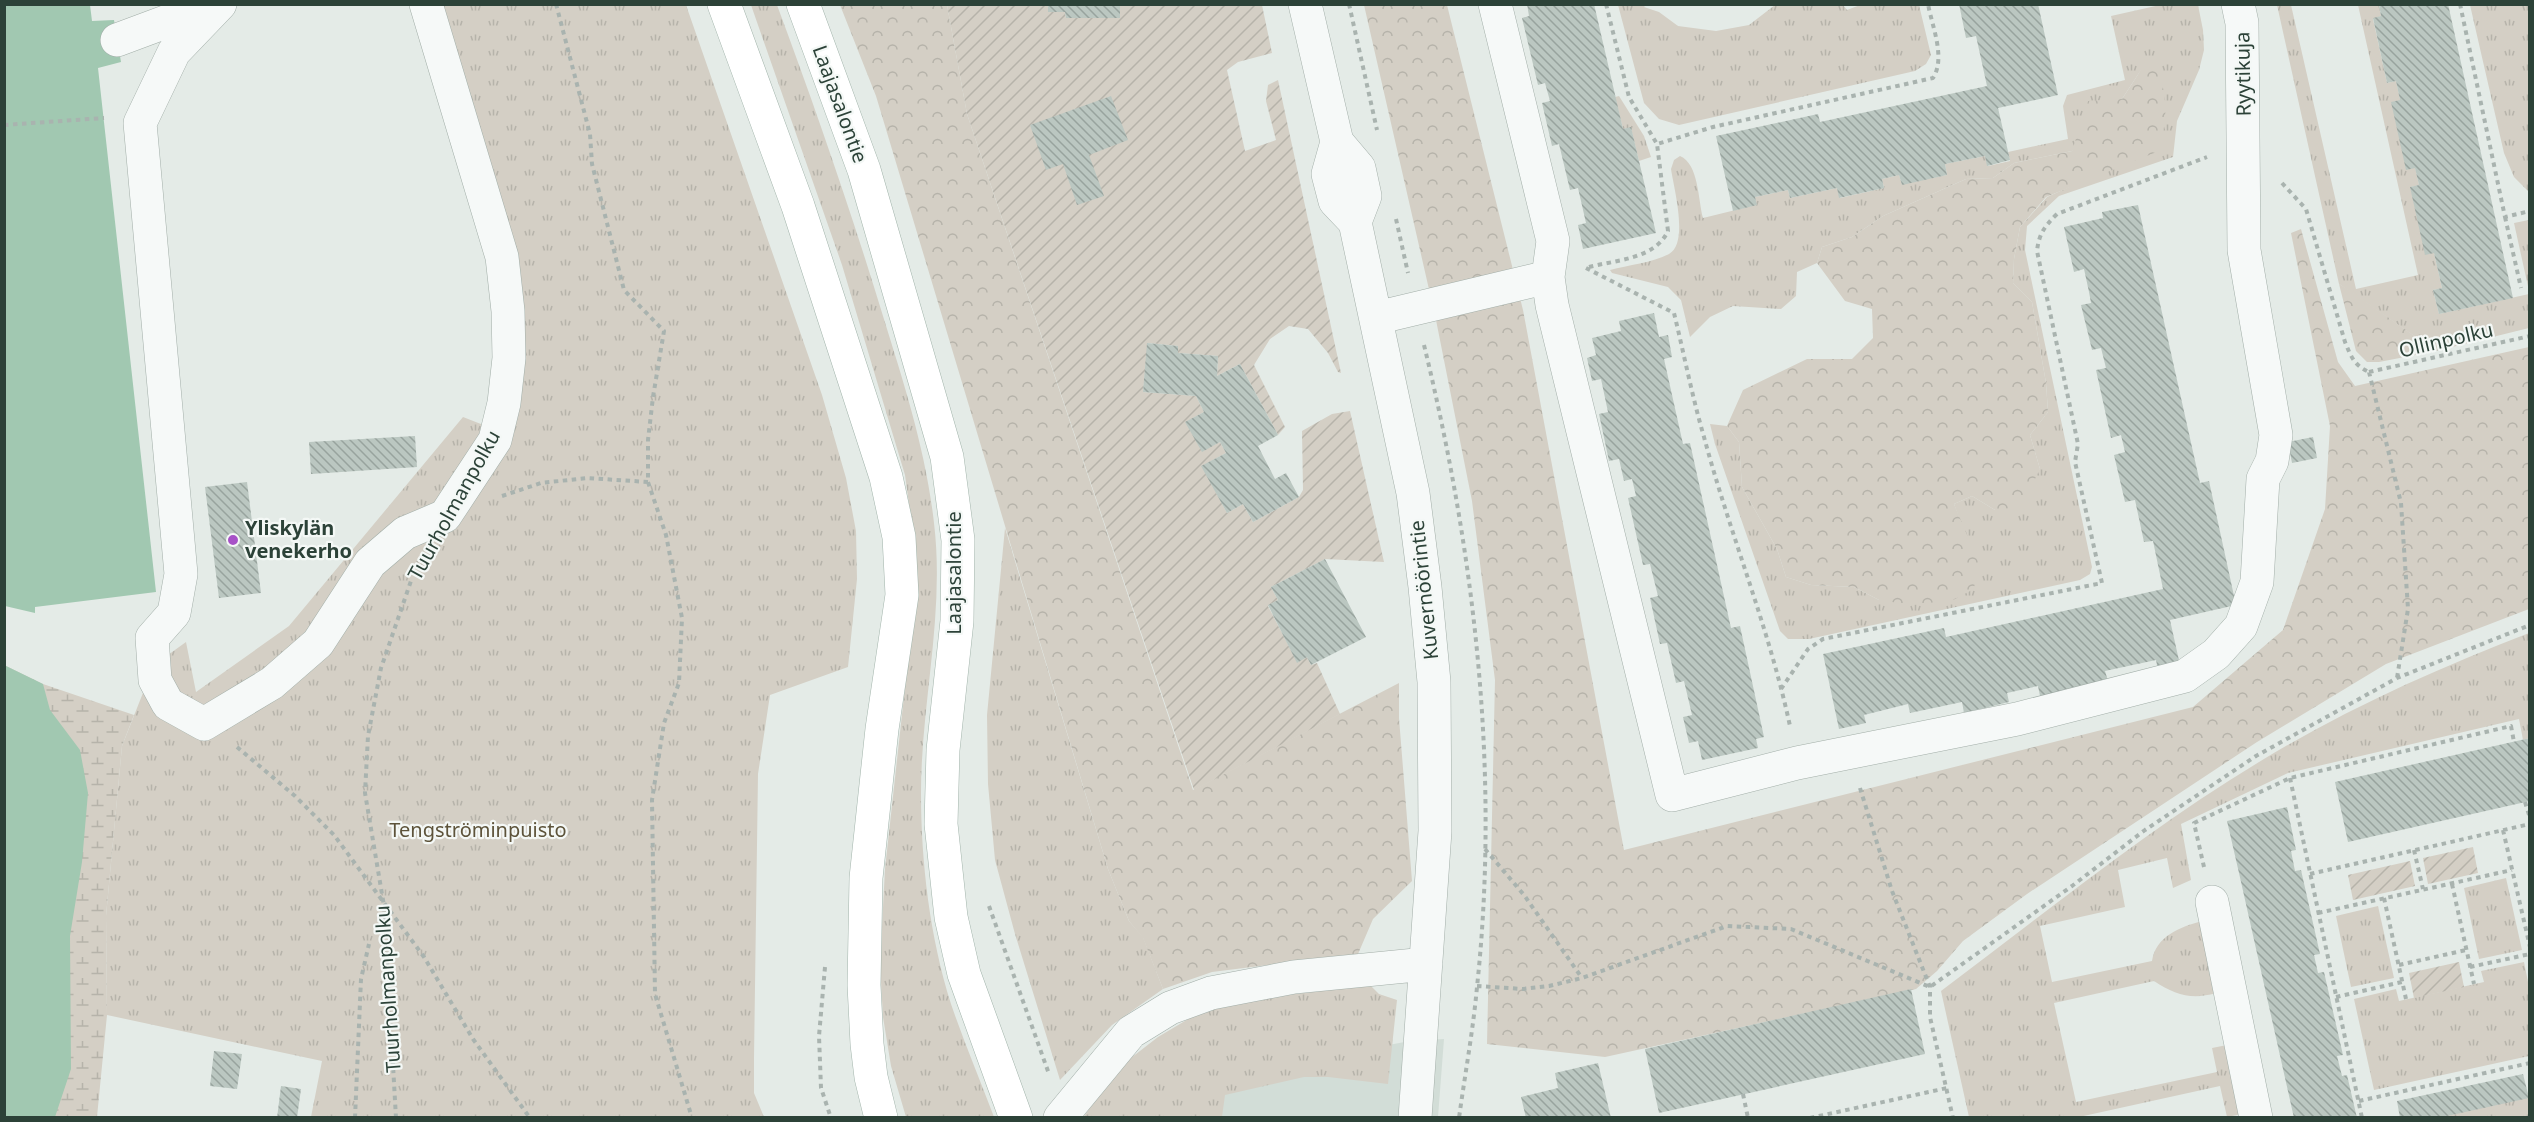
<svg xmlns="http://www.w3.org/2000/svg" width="2534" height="1122" font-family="'Noto Sans',sans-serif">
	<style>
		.built { fill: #d2ddd7 }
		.grass { fill: url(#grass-tufts) }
		.forest { fill: url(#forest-crowns) }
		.wetland { fill: url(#wetland-marsh) }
		.garden { fill: url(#garden-furrows) }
		.water { fill: #a1c8b1 }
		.building { fill: url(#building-back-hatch) }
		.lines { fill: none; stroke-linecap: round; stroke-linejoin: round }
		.minor-casing { stroke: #a2aea8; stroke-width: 34 }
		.major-casing { stroke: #a2b4ab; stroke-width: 34 }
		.path { stroke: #a9b3af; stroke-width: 4; stroke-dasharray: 4.5 4.5; stroke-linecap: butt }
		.minor { stroke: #f6f9f8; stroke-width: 33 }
		.major { stroke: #fff; stroke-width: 33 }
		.poi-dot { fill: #a751c7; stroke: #f4f8f6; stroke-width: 2 }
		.labels { text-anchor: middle; stroke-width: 4.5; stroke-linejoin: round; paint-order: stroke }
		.street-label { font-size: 20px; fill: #2c4238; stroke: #f4f8f6 }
		.poi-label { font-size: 20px; font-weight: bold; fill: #2c4238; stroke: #f4f8f6; text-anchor: start }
		.park-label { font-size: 20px; fill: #5d533a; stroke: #f4f8f6 }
	</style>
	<defs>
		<pattern id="grass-tufts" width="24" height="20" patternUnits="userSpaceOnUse" patternTransform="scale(1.5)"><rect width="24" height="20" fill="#d4cfc5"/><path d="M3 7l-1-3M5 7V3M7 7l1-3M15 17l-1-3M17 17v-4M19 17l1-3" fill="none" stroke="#b6b3aa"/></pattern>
		<pattern id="forest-crowns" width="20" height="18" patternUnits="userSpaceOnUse" patternTransform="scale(1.5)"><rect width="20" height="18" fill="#d4cfc5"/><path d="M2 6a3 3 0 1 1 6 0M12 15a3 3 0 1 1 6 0" fill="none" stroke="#b6b3aa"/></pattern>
		<pattern id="wetland-marsh" width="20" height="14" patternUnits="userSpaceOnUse" patternTransform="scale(1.5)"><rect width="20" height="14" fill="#d4cfc5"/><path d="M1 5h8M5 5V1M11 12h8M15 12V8" fill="none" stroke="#b6b3aa"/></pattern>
		<pattern id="garden-furrows" width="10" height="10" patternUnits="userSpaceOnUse" patternTransform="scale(1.5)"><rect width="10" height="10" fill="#d4cfc5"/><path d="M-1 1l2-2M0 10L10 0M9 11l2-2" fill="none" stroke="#b6b3aa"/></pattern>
		<pattern id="building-back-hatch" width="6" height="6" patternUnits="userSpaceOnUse" patternTransform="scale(1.5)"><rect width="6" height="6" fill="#bbc7c1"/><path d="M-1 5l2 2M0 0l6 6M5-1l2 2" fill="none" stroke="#98a39e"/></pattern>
	</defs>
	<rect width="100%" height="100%" fill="#e4ebe7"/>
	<!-- built -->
	<path class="built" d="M1444,1039l-6,78h-334l-6,-18 312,-58z"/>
	<!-- grass -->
	<path class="grass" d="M440,5h246l136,390 24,83 10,53 1,48 -9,88 -78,28 -12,79 -4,285v34l10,24h-453l11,-56 -215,-46 -1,-99 16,-170 32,-81 32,-23 10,50 93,-66 174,-209 46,18 12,-41z
		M751,5h26c38,102 74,206 106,311 21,68 43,135 51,207 11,91 -13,180 -13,270 0,70 9,144 30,211 13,38 29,76 43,113h-88l-15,-51 -8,-49 -3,-52 5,-96 24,-218 3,-125 -7,-51 -63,-210z
		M1618,5h28l-2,2 15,5 19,14 38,5 33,-6 26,-20h68l4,5 13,-5h59l12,50 -5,9 -11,7 -236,54 -20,-6 -15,-16z
		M2160,5h38l5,25 1,20 -5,20 -22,51 -4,36 -114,39 -32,30 -2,24 67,317 -2,7 -10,6 -271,59h-21l-8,-8 -65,-187 -5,-20 17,2 12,16 3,45 35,62 9,28 25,8 43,2 25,13 85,-69 -10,-27 18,-8 23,14 45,-41 -10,-34 18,-23 -2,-29 -14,-81 -19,-19 1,-24 6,-32 27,-30 31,-14 63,-113 -19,29 -50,52 -58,12 -21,15 -27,1 -83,37 -31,21 -30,10 -5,16 -20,9 -1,24 -15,13 -48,-3 -23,11 -20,20 -9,-37 -13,-13 -56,-14 -2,-3c18,-5 42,-7 59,-16 20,-11 5,-65 2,-85l3,-9 6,-4c19,8 18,44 23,62l53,-13 -1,-8 33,-7 2,8 47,-10 3,10 44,-10 -2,-9 17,-4 3,9 45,-9 -2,-11 40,-8 3,10 22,-5 -2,-9 60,-13 -5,-33 4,-11 58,-15 -14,-64z
		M2277,5h14l65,284 62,-14 -60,-270h21l2,11 -8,3 14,64 9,-2 23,104 -8,2 23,66 8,35 -9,2 6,24 90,-20v34l-93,23 -97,-67z
		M2470,5h59v187l-15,-15 -10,-24z
		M1619,96l25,40 7,21 -12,4 -8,-33 -8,1 -8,-32z
		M2529,220h1l-1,71 -15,-68z
		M1005,528l103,341 21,52 14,16 20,52 -51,36 -52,55 -45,-146 -20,-74 -7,-76 -1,-69z
		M2529,633v105l-6,2 -4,-21 -231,54 -107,51 10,56 -18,8 -6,-30 -49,12 7,37 -85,19 12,56 100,-21c4,-25 28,-34 50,-40l14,72c-24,7 -41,2 -62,-12l-100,22 22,99 141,-30 -5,-24 15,-3 15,69 -15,3 -7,-31 -141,31h-110l-28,-126c104,-78 207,-162 318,-229 85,-52 177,-93 270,-129z
		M2506,878l16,72 -43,9 -15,-71z
		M2378,906l16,72 -43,9 -15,-71z
		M2524,962l5,25v69l-155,34 -20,-91 42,-10 3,12 85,-19 -3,-11z
		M1370,985l9,9 18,6 -9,84 -60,-7h-24l-79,18 -3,22 -139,1 35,-50 40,-31 37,-22 51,-15z
		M2529,1092v25l-91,1 89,-25z"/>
	<!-- forest -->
	<path class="forest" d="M840,5h107l20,109 226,676 206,-107v35l13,163 -39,38 -15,35 -146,18 -49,17 -20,-51 -14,-17 -21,-52 -232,-773z
		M1364,5h83l76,305 101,540 569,-143 90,-77 42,-121 5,-83 -39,-193 10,-4 37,133 17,24 174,-39v262l-143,55 -129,78 -230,152 -64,47 -26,30 -21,18 -311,68 -118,-13 8,-364 -23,-179 -36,-181z
		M2141,70l18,1c9,33 8,47 0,80l-113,46 -26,30 -6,32 -1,24 19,19 14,81 2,29 -18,23 10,34 -19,38 -26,3 -23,-14 -18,8 24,57 -4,28 -21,11 -41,5 -33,-5 -25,-13 -43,-2 -25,-8 -9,-28 -35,-62 -3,-45 -12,-16 16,-36 64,-31h45l21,-21 -1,-29 -27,-8 -28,-38 5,-16 30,-10 31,-21 83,-37 27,-1 21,-15 58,-12 16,-50 34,-2z
		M2339,284l10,6 87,61 -57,11h-12l-11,-11z"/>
	<!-- wetland -->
	<path class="wetland" d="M4,665l39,19 91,31 -12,31 -16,170 1,99 -10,102h-92z"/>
	<!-- garden -->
	<path class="garden" d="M947,5h101v7h17l1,6h54v-13h142l10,48 -34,9 -11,8 18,81 31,-11 -10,-39 2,-16 10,-5 63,293 -3,-1 -10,-19 -20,-24 -19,-3 -19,13 -16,26 31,62 -7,8 -38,-71 -23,12 1,-20 -40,-3v-7l-30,-3 -5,49 53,4 8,16 -18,10 16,29 18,-9 6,11 -24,13 25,47 16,-9 10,18 46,-25 4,-7 -1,-59 30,-17 18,-3 34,151 -59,-3 -54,28 7,13 -10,6 29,56 10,-5 4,8 6,-2 23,51 -146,76 -227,-676z
		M2473,847l5,26 -50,11 -5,-26z
		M2410,861l5,25 -62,14 -5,-25z
		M2459,962l5,25 -50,11 -5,-25z"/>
	<!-- water -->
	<path class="water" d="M5,5h85l2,16 22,-1 7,42 -23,6 58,524 -121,15v6l-30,-7z
		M4,665l39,19 7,26 30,40 8,43 -6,69 -12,74 1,133 -16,48h-50z"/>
	<!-- building -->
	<path class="building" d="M1048,4h72v14h-54l-1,-6h-17z
		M1527,4h67l29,125 8,-2 25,106 -73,16 -5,-24 8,-2 -8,-35 -8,2 -11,-46 -7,2 -10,-43 8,-2 -5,-18 -7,2 -16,-67 7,-2z
		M1959,4h79l20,91 -60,13 12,52 -23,6 -2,-10 -40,8 2,11 -45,10 -3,-10 -17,4 2,9 -45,10 -2,-10 -47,10 -2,-8 -33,7 2,8 -24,6 -17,-75 102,-22 2,8 167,-36 -11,-50 -10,2z
		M2379,4h69l65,294 -74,16 -6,-24 9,-2 -8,-35 -9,2 -15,-68 9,-2 -4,-17 -9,2 -15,-68 9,-2 -4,-19 -9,2 -14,-65 8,-2z
		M1111,96l17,44 -39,15 15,41 -27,9 -14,-41 -17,6 -16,-45z
		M2138,205l62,278 9,-2 27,124 -66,15 10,45 -22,5 -2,-10 -51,11 3,10 -68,15 -2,-10 -31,7 2,9 -45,11 -2,-11 -52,11 -2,-9 -44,11 2,8 -27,6 -16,-75 121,-26 2,9 217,-48 -10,-48 -9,1 -9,-42 -10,2 -11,-47 11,-3 -4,-17 -10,3 -15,-68 10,-2 -5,-20 -9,2 -11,-45 10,-2 -2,-11 -5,-23 -10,3 -10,-45 39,-9 -1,-6z
		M1654,313l5,24 9,-2 4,22 -8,2 19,85 7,-1 41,185 9,-2 24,111 -8,2 2,9 -56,12 -4,-19 -9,2 -6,-26 9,-2 -8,-34 -8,2 -9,-40 -7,1 -10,-46 8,-2 -8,-32 -7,1 -15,-67 8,-2 -4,-17 -8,2 -5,-22 -10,2 -10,-47 9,-2 -7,-33 -9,2 -5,-23 9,-3 -4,-17 29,-7 -2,-10z
		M1147,343l31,3v7l40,3 -1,20 23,-12 38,71 -20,11 17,33 11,-6 13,24 -46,25 -10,-18 -16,9 -26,-47 25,-13 -6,-11 -18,10 -17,-30 19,-10 -8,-16 -53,-4z
		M415,436l2,31 -106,7 -2,-32z
		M2313,437l4,21 -25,5 -4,-21z
		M247,482l14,111 -42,5 -14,-111z
		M1325,559l41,78 -55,28 -4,-8 -10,6 -29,-58 10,-5 -7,-13z
		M2530,738v63l-182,41 -13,-60z
		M2287,807l9,43 -5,1 4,20 6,-1 19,84 -6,1 4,18 6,-1 19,83 -6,1 5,20 5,-1 10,43h-63l-55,-245 -12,-52z
		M1911,989l14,65 -266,59 -14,-64z
		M214,1051l28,3 -5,35 -27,-3z
		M1598,1063l13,55h-85l-5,-21 37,-9 -3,-15z
		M2523,1074l6,24 -91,20h-38l-3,-17z
		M281,1086l20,3 -4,29h-20z"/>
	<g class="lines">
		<!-- minor casing -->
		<g class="minor-casing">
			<path id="minor" d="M220,4l-46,48 -34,71 41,451 -7,39 -22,25 3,42 13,24 36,20 68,-41 46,-40 52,-80 35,-30 40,-17 50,-76 9,-37 5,-45 -1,-47 -6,-54 -76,-253
				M1305,4l32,138 22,26 6,28 -10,26
				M1495,4l58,237 -5,36 4,28 120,490 125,-32 220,-44 168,-43 31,-22 25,-28 16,-44 6,-103 9,-18 4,-26 -32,-185 -2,-227 -4,-19
				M117,40l51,-19 24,-17
				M1337,142l-9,32 7,27 20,21 58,271 12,94 9,95 1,149 -20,287
				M1376,318l172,-41
				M2212,902l44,216
				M1060,1118l71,-86 39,-24 41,-15 83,-16 132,-13"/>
		</g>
		<!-- major casing -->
		<g class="major-casing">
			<path id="major" d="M724,4l74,202 88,271 13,60 3,58 -20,134 -16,149 -2,107 3,59 4,33 10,41
				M803,4l61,166 83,287 11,83 -1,81 -14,129 -2,74 10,93 13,57 52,144"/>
		</g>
		<!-- path -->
		<path class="path" d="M556,4l34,130 2,30 32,126 40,41 -11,66 -5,43v42l18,53 16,83 -3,65 -15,40 -12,77 3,194 37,124
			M1349,4l28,126
			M1606,4l23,93 28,47
			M2460,4l45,213 25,-6
			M4,125l100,-7
			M2282,183l24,26 39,133c6,15 10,24 24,30
			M2505,217l16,71
			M1396,219l12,54
			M1589,267c27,-7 66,-8 79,-36l-11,-87 56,-17 220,-49c13,-20 -1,-52 -5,-74
			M1586,268l88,45c10,41 18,83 30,124 26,97 65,191 86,289
			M1424,345c51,210 76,427 53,642 -4,44 -12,87 -18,131
			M2369,372l32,131 7,106 -11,69
			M2369,372l161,-36
			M502,496l39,-13 46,-5 61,4
			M1781,689l27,-40 15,-10 279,-56 -27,-121 3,-18 -41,-193c2,-17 7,-24 20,-37l150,-57
			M237,747l58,49 39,39 90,122 49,82 57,79
			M2290,778l72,340
			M1860,788l32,103 38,96v30l23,101
			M2525,802l5,16
			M2503,830l27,117
			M1485,849l39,46 58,83
			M2414,850l9,39
			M2204,867l-10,-44 96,-45 221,-52 3,16
			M2310,874l220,-50
			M2452,884l22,100
			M2384,898l22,101
			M989,906l60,168
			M2318,913l194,-43
			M2399,965l67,-15
			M825,967l-6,69 2,52 10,30
			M2470,967l60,-13
			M1477,986l46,3 26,-3 33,-8 145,-52 64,3 139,58 142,-101 73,-56 111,-74 141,-78 133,-53
			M2336,997l66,-15
			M1743,1094l5,24
			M2359,1101l171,-38
			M355,1118l6,-139 8,-35
			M396,1118l-12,-212 -19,-113 3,-57 13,-68 31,-90
			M1810,1118l137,-30"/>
		<!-- minor -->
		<use href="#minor" class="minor"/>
		<!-- major -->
		<use href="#major" class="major"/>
	</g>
	<!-- markers -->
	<circle class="poi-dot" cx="233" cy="540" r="6"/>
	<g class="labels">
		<!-- street labels -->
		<g class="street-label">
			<text transform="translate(2243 74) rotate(-91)" y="7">Ryytikuja</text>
			<text transform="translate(840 104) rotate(70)" y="7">Laajasalontie</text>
			<text transform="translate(2446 340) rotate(-13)" y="7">Ollinpolku</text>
			<text transform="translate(454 505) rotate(-61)" y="7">Tuurholmanpolku</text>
			<text transform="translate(954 573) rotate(-90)" y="7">Laajasalontie</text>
			<text transform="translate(1424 590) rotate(-96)" y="7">Kuvernöörintie</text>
			<text transform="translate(388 989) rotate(-94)" y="7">Tuurholmanpolku</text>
		</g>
		<!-- poi labels -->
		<g class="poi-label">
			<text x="245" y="535">Yliskylän<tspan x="245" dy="23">venekerho</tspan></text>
		</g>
		<!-- park labels -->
		<g class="park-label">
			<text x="478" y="837">Tengströminpuisto</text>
		</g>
	</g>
	<!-- border -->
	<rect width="2534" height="1122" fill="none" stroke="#2c4238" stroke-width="12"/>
</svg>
